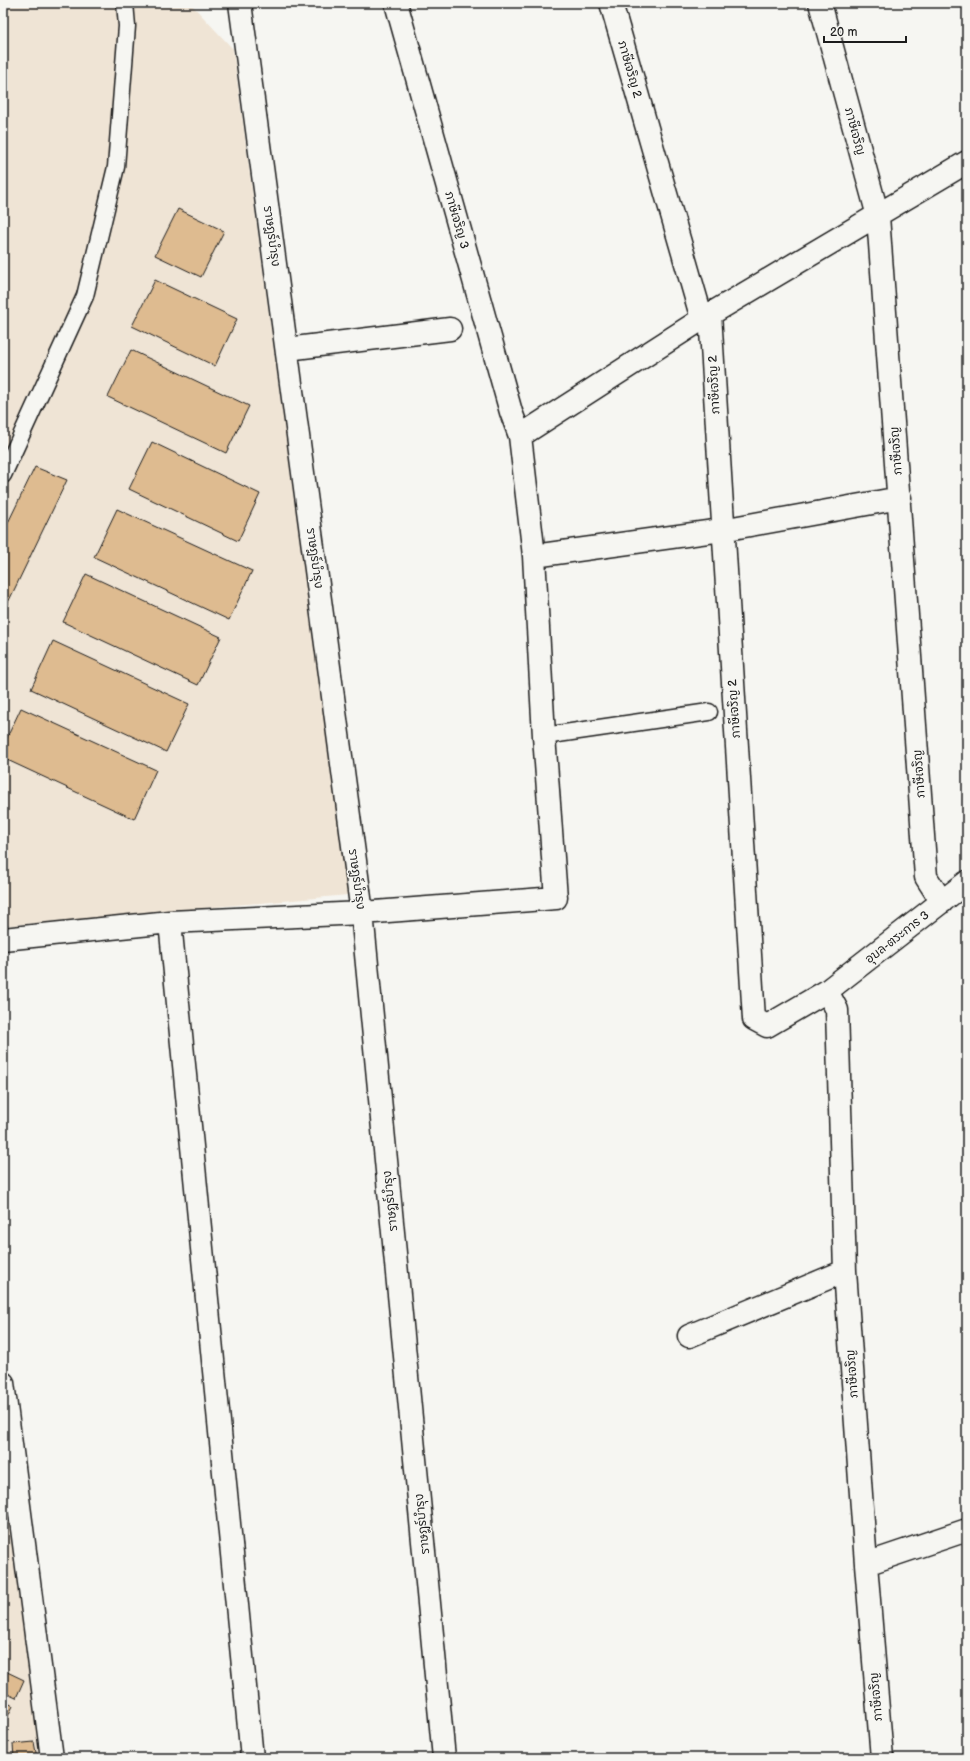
<svg xmlns="http://www.w3.org/2000/svg" width="970" height="1761" font-family="'Balsamiq Sans','Playpen Sans Thai',sans-serif">
	<style>
		.built { fill: #efe4d5 }
		.building { fill: #debb90; stroke: #1c1c1c }
		.lines { fill: none; stroke-linecap: round; stroke-linejoin: round }
		.lane-casing { stroke: #1c1c1c; stroke-width: 19 }
		.street-casing { stroke: #1c1c1c; stroke-width: 25 }
		.lane { stroke: #f6f6f2; stroke-width: 16 }
		.street { stroke: #f6f6f2; stroke-width: 22 }
		.labels { text-anchor: middle; stroke-width: 3; stroke-linejoin: round; paint-order: stroke }
		.street-label { font-size: 12px; fill: #1c1c1c; stroke: #f6f6f2 }
	</style>
	<rect width="100%" height="100%" fill="#f6f6f2"/>
	<filter id="ink" filterUnits="userSpaceOnUse"><feTurbulence type="fractalNoise" baseFrequency=".025" numOctaves="2"/><feDisplacementMap in="SourceGraphic" scale="8" xChannelSelector="R" yChannelSelector="G"/><feConvolveMatrix kernelMatrix="1 2 1 2 8 2 1 2 1" color-interpolation-filters="sRGB"/></filter>
	<g filter="url(#ink)">
		<!-- built -->
		<path class="built" d="M3,3h187l43,46 115,846 -345,31z
			M3,1478l38,280h-38z"/>
		<!-- building -->
		<path class="building" d="M178,209l46,22 -23,46 -46,-22z
			M155,280l82,39 -22,47 -83,-40z
			M131,350l118,56 -23,47 -118,-56z
			M152,442l108,52 -22,47 -109,-52z
			M35,467l32,13 -64,133v-80z
			M117,509l135,62 -23,49 -135,-63z
			M86,574l135,63 -23,48 -135,-63z
			M53,641l136,63 -23,48 -135,-63z
			M21,708l135,62 -22,49 -131,-61v-12z
			M3,1670l21,10 -8,18 -13,-6z
			M3,1700l10,6 -10,20z
			M34,1742l3,16h-23l-1,-14z"/>
		<g class="lines">
			<!-- lane casing -->
			<g class="lane-casing">
				<path id="lane" d="M3,475l82,-179 31,-129 11,-141 -2,-23
					M544,736l165,-24"/>
			</g>
			<!-- street casing -->
			<g class="street-casing">
				<path id="street" d="M240,3l122,910 82,845
					M396,3l115,409 9,24
					M611,3l91,316
					M820,3l58,213 48,661 16,25
					M710,314l44,705 13,7 60,-35 140,-109
					M287,349l163,-20
					M534,556l188,-26 178,-32
					M170,922l82,836
					M3,939l167,-17 192,-9 194,-15 -12,-162 -10,-180 -14,-120 182,-117 265,-157
					M827,991l10,19 8,261 21,293 16,194
					M689,1336l156,-65
					M3,1383l49,375
					M866,1564l101,-34"/>
			</g>
			<!-- lane -->
			<use href="#lane" class="lane"/>
			<!-- street -->
			<use href="#street" class="street"/>
		</g>
	</g>
	<g class="labels">
		<!-- street labels -->
		<g class="street-label">
			<text transform="translate(630 69) rotate(74)" y="4">ภาษีเจริญ 2</text>
			<text transform="translate(855 131) rotate(75)" y="4">ภาษีเจริญ</text>
			<text transform="translate(457 220) rotate(74)" y="4">ภาษีเจริญ 3</text>
			<text transform="translate(272 236) rotate(82)" y="4">ราษฎร์บำรุง</text>
			<text transform="translate(714 385) rotate(-93)" y="4">ภาษีเจริญ 2</text>
			<text transform="translate(896 451) rotate(-94)" y="4">ภาษีเจริญ</text>
			<text transform="translate(315 558) rotate(82)" y="4">ราษฎร์บำรุง</text>
			<text transform="translate(734 709) rotate(-94)" y="4">ภาษีเจริญ 2</text>
			<text transform="translate(919 774) rotate(-94)" y="4">ภาษีเจริญ</text>
			<text transform="translate(357 879) rotate(82)" y="4">ราษฎร์บำรุง</text>
			<text transform="translate(897 937) rotate(-38)" y="4">อุบล-ตระการ 3</text>
			<text transform="translate(390 1201) rotate(-96)" y="4">ราษฎร์บำรุง</text>
			<text transform="translate(852 1374) rotate(-94)" y="4">ภาษีเจริญ</text>
			<text transform="translate(422 1524) rotate(-96)" y="4">ราษฎร์บำรุง</text>
			<text transform="translate(876 1697) rotate(-95)" y="4">ภาษีเจริญ</text>
		</g>
	</g>
	<!-- margin -->
	<rect width="970" height="1761" fill="none" stroke="#f6f6f2" stroke-width="16"/>
	<rect x="8" y="8" width="954" height="1745" fill="none" stroke="#1c1c1c" stroke-width="1.5" filter="url(#ink)"/>
	<!-- scale -->
	<path d="M824 36v6h82v-6" fill="none" stroke="#1c1c1c" stroke-width="2"/>
	<text x="830" y="36" font-size="12" fill="#1c1c1c" stroke="#f6f6f2" stroke-width="3" paint-order="stroke">20 m</text>
</svg>
